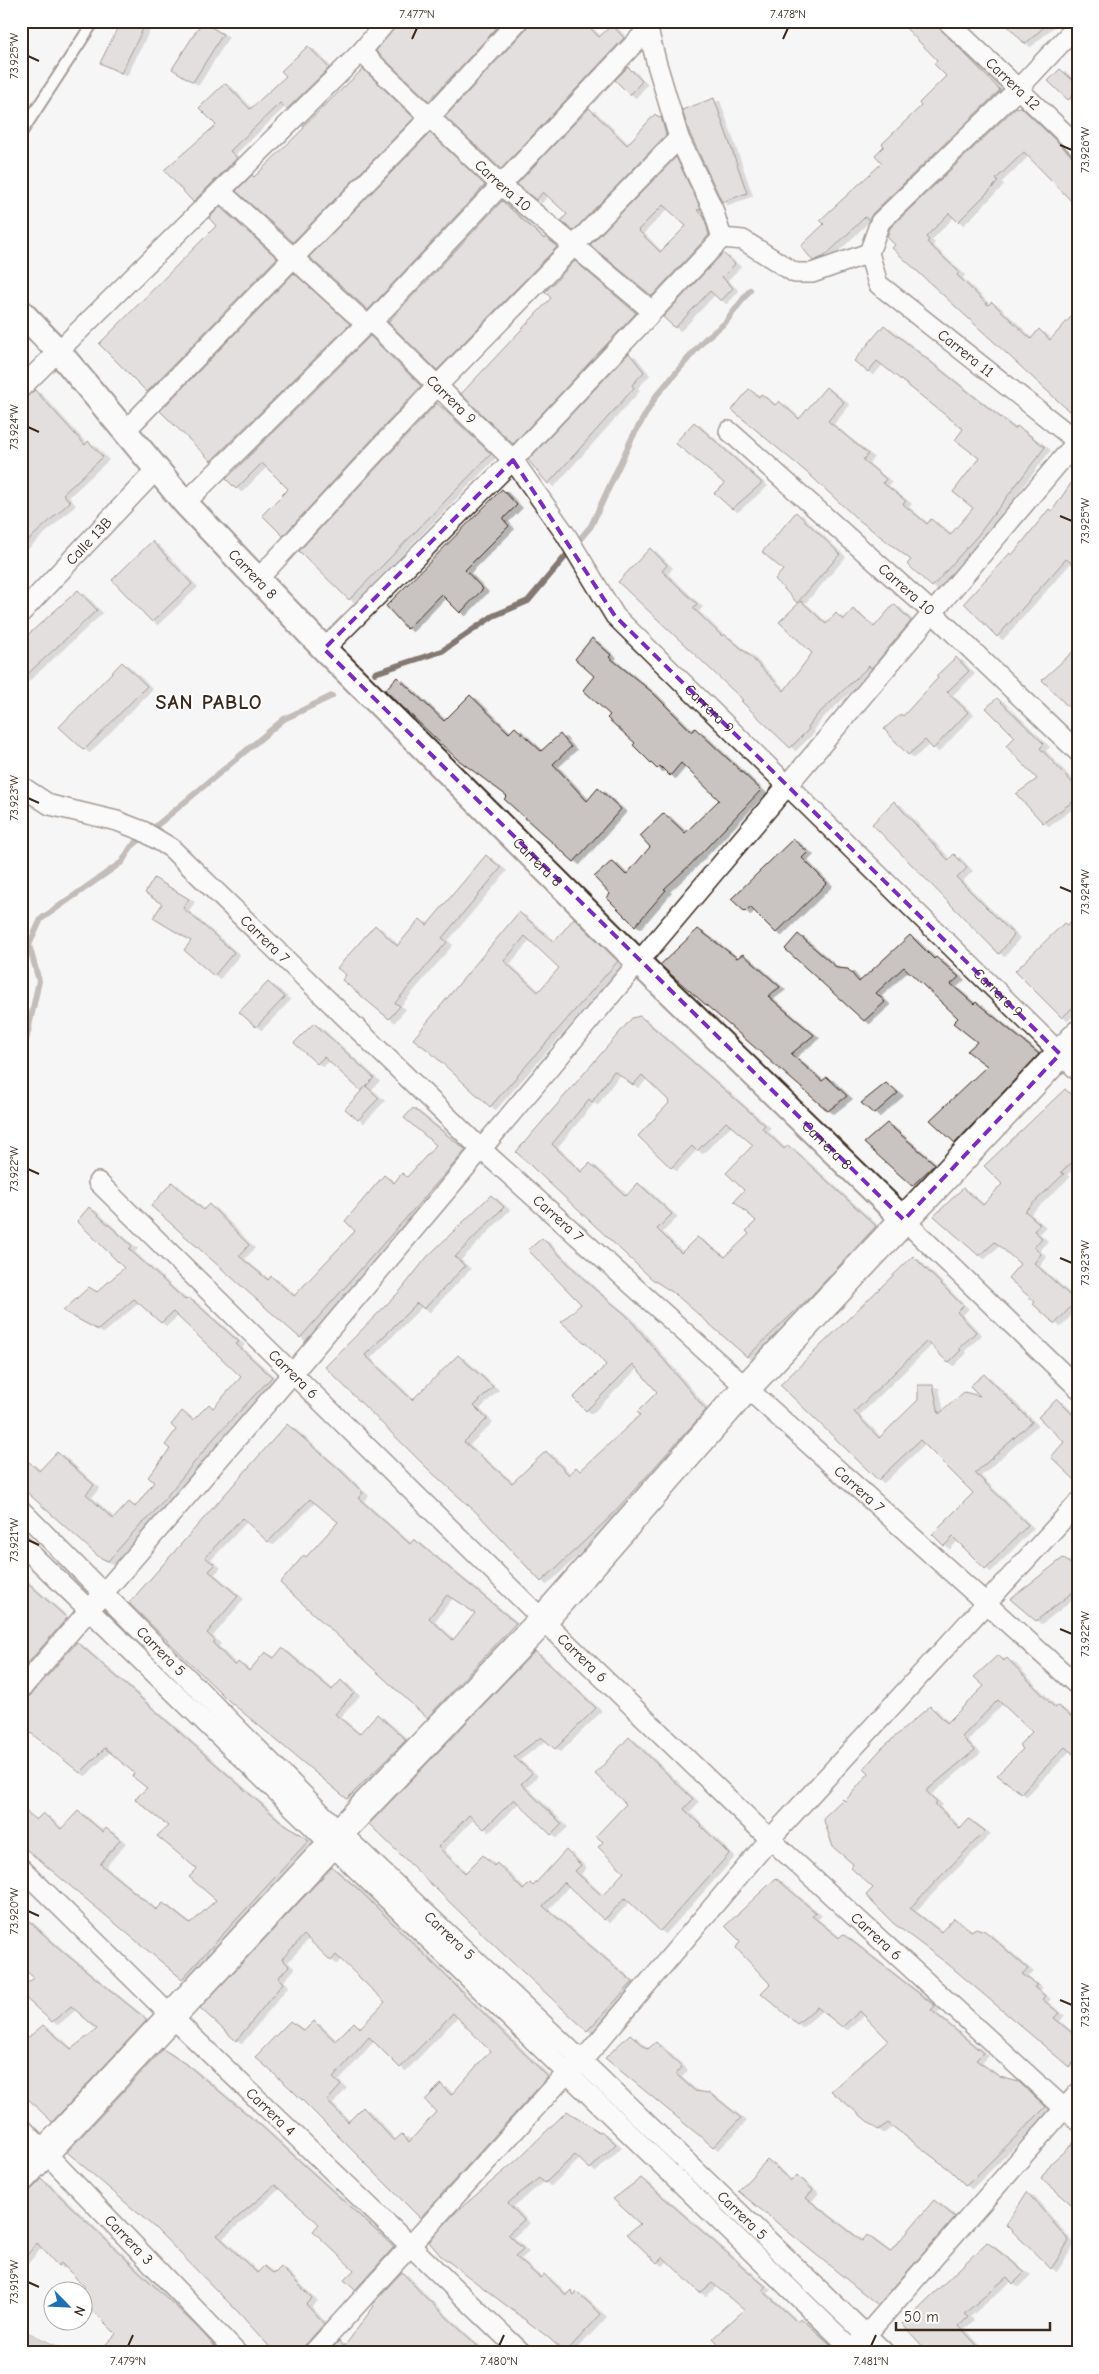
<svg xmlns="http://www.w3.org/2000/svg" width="1099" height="2374" font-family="'Comic Neue',sans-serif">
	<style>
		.water { fill: #b4aeaa; stroke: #847972 }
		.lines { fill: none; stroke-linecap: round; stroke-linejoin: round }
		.stream { stroke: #847972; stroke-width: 6 }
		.building { fill: #c9c3c1; stroke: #3b2a1e; fill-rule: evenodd; filter: url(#shadow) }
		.service-casing { stroke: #3b2a1e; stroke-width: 14 }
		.minor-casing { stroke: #3b2a1e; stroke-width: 22 }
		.tertiary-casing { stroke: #3b2a1e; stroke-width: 28 }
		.secondary-casing { stroke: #3b2a1e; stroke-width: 31 }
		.service { stroke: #fff; stroke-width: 10 }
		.minor { stroke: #fff; stroke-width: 19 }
		.tertiary { stroke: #fff; stroke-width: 24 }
		.secondary { stroke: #fff; stroke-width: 28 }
		.marked { fill: none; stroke: #7b2cbf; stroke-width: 4; stroke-dasharray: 10 6; stroke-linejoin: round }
		.ticks { fill: none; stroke: #3b2a1e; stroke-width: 2 }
		.labels { text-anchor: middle; stroke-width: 4; stroke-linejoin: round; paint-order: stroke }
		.street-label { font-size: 15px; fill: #3b2a1e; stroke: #fff }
		.district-label { font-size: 20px; font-weight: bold; letter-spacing: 1px; fill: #3b2a1e; stroke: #fff }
		.neatline { fill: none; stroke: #3b2a1e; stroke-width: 2 }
		.ticks-label { font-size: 12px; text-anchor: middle; fill: #3b2a1e }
	</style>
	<defs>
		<filter id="shadow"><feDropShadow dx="5.5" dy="3" stdDeviation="0" flood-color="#0004"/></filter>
	</defs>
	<rect width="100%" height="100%" fill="#f7f6f6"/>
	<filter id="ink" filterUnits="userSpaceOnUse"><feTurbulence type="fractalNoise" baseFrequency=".02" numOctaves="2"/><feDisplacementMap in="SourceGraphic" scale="10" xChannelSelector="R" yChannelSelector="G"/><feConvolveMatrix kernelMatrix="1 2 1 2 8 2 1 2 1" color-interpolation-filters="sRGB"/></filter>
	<g filter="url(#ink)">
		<!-- water -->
		<path class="water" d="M21,2329l51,24h-51z"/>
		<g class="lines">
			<!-- stream -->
			<path class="stream" d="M375,673l67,-22 51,-35 35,-15 63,-75 41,-88 24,-42 49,-57 20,-16 25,-33
				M21,1063l18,-82 -10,-36 12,-26 81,-57 9,-15 153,-128 48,-23"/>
		</g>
		<!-- building -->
		<path class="building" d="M121,21h26l-26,52 -21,-10z
			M399,21h104l-74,80 -53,-50z
			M529,21h54l16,16 13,-12 12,13 -123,131 -56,-52 81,-88z
			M899,21h34l67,69 -128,124 -3,6 -4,-3 -40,39 -12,5 -12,-15 23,-22 -4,-4 62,-57 -7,-8 9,-9 -2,-2 39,-38 -2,-3 27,-27 -12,-12 3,-4z
			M1003,21h48l-26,23z
			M202,22l21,12 -30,48 -21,-13z
			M308,46l21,22 -42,41 -7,-6 -50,48 7,7 -44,44 -29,-32 52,-45 -17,-17 26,-25 25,26 36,-33 -5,-5z
			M628,67l14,14 -12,14 -15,-15z
			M363,69l51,49 -121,124 -57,-51 16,-16 2,2 50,-49 -1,-2z
			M1060,69l18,16v5l-10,10 -20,-19z
			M714,98l33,95 -25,9 -32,-68 -8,-24z
			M1020,106l58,56v46l-54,-56 -28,27 2,3 -40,40 -9,-9 -23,24 3,3 -2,2 32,30 -2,3 31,30 4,-3 39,37 8,-10 11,11 28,-31v93l-8,10 -178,-164 3,-3 -8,-8 3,-9 126,-121 2,1z
			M589,108l38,37 28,-31 4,4 2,-1 5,18 -93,96 -12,-10 6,-7 -24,-22 -7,8 -19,-16z
			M430,133l55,52 -117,125 -59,-53z
			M676,157l25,52 -4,1 7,6 5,19 -57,61 -62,-51zM663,205l23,21 -26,26 -22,-22z
			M502,201l42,38 2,-2 11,10 -120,123 -49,-48z
			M220,207l57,51 -130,134 -48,-48 117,-118 -7,-8z
			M723,253l12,11 -13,13 11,11 -12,13 -11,-10 -35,37 -12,-11z
			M575,261l61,52 -123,131 -52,-50 90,-96 -6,-6z
			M294,273l56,51 -139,137 -51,-50z
			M884,325l131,104 2,-3 28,21 -67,88 -46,52 -25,-23 4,-4 -56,-43 -44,-41 -79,-66 17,-21 10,8 2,-3 14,11 4,-4 20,18 27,-32 18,15 -16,19 40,33 -5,6 23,19 -3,4 23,18 -3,3 24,20 4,-5 19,16 23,-27 -20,-16 26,-34 -24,-18 8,-11 -86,-68 -9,11 -14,-11z
			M370,336l51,50 -138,150 -21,-21 26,-26 -26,-26 -26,26 -10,-10z
			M629,353l15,19 -12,13 2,3 -86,96 -20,-24z
			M35,390l50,55 3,-4 15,16 -40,37 7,8 -49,45v-148z
			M437,403l54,51 -142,146 -50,-49z
			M694,422l68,61 -30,26 -18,-16 11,-9 -50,-41z
			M1078,473v95l-12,-9 -69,78 -33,-34 46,-50 2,2 37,-46 3,2z
			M502,489l15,16 -14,14 6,7 -44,44 18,19 -23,24 -19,-19 -34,35 -21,-23z
			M796,512l44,42 -43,49 -22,-24 8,-9 -21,-18z
			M152,541l40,43 -40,38 -40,-42z
			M650,548l17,17 -5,6 35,33 -4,4 29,28 2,-2 24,20 36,37 28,-38 -33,-31 22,-21 25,23 10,-11 7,7 10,-11 21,18 20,-23 17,17 -35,42 -5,5 -2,-2 -53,50 -8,11 1,2 -19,19 -49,-47 2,-1 -125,-118z
			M78,590l19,20 -76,70v-39z
			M592,638l19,17 -2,2 43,35 40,40 3,-4 66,62 -71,75 -26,24 2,1 -31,36 -28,-28 3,-4 -16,-17 18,-16 14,14 24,-28 -10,-11 24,-23 21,20 34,-33 -38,-37 -11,13 -10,-10 -3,3 -24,-24 2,-2 -28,-25 3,-3 -27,-25 11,-14 -19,-17z
			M1078,647v70l-36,-37z
			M956,657l13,14 -22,21 21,20 -35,37 -8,-9 -17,15 -24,-26 17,-15 2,2 35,-38 -2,-2z
			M122,662l25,24 -63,64 -25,-23z
			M397,677l47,44 26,-26 39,38 6,-6 26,24 19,-17 11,13 -18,17 34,37 11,-13 23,21 -47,53 -70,-63 3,-3 -50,-37 -72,-69z
			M997,698l47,46 -4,4 38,41v9l-35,25 -27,-29 21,-15 -31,-33 9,-9 -29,-29z
			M894,801l54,59 6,-6 13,14 -10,10 57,57 -15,19 -127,-130z
			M793,839l15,13 -6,6 25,25 -51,50 -26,-26 -5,5 -14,-13z
			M486,855l15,13 -59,70 5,4 -52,61 5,3 -11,13 -47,-39 4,-5 -9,-7 38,-43 22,21 23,-27 7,6z
			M154,878l35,21 -6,9 51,44 -20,24 -30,-26 7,-9 -38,-23 9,-14 -17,-11z
			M519,912l35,30 20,-24 44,43 -128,146 -61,-56 -16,-12zM525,936l34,32 -21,24 -34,-31z
			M1078,915v87l-16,16 -47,-47 49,-48 3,2z
			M698,929l39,29 6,-4 37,33 -12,9 46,39 -23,19 31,27 5,-4 20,19 -19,15 -168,-146z
			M798,934l39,34 11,1 11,13 51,-47 24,24 2,-2 23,20 -8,7 23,20 2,-2 63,52 -84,89 -25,-23 57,-54 -20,-15 10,-9 -24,-19 5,-5 -54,-51 -28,26 9,9 -21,19 -79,-72z
			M268,982l17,15 -29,30 -17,-15z
			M640,1016l125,109 -3,3 22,21 4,-4 88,81 -65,70 -64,61 -72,-63 -23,-15 -136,-127 116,-134zM614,1071l19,14 9,-10 26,25 1,3 -31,33 33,32 21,-22 5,5 29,-29 27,23 -27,28 18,17 -10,11 22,20 -10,10 3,3 -24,23 -28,-20 -16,16 -24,-24 15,-15 -34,-31 -12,13 -36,-33 -9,9 -29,-28 37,-45 3,3z
			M314,1023l60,55 -8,8 13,12 -21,22 -13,-11 20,-22 -4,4 -37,-34 -7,7 -23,-21z
			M886,1083l12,10 -24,21 -13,-11z
			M1065,1089l13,12v56l-17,15 3,2 -39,37 15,13 -6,7 8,7 -8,9 7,7 -7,9 42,38 -21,23 -22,-20 2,-2 -27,-24 12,-14 -25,-22 -16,14 -45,-40 29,-28 20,17 19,-21 -18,-18z
			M413,1108l53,42 -166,188 -149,-132 21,-24 31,28 6,-6 40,41 -10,11 29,24 3,-4 23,20 61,-65 -10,-10 39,-46 10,8 8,-10 5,4 29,-32 -32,-27z
			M887,1123l48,41 -23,22 -48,-43z
			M491,1195l13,12 -49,50 10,9 -41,43 -7,-6 -52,52 47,45 46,-45 35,32 -19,19 13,13 -23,23 48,41 34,-32 23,24 7,-8 4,4 60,-56 -3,-3 20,-20 -24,-28 -47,47 -13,-13 33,-33 -14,-16 -31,-27 20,-18 -53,-54 14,-12 50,49 34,28 80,95 -98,109 -67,63 -63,-68 -49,-44 -104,-103 76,-77 26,-33z
			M89,1207l43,39 -3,3 56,51 3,-3 13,11 38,34 -3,2 36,33 -57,60 -67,82 -9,7 -31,35 -9,-4 -78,-70v-17l8,-8 10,9 18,-19 37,33 -8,9 27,25 16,-17 6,5 19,-25 -6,-5 22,-28 -5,-4 11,-15 -5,-5 11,-14 11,9 16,-16 4,4 28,-31 -68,-65 -12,11 -27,-24 -36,31 -35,-19 26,-24 8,5 27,-24 -47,-47z
			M913,1256l50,50 -6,6 19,20 -17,16 2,2 -13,13 -21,-22 -73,71 25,26 39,-38v-15h15l6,29 25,-22 16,4 -10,-10 14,-12 48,48 -57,51 53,52 -43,44 -32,-32 -9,9 -12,-12 41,-41 -53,-53 -42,40 -98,-95z
			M1057,1399l21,21v63l-27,-26 13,-15 -26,-25z
			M287,1424l52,45 24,24 -5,5 52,46 4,-5 102,84 -89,95 -147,-135 24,-28 2,2 32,-35 -28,-23 -42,43 -26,-24 -37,39 10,8 -6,6 29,25 -31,37 8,8 -2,2 22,23 3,-4 11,9 16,-19 9,6 8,-10 50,42 9,-10 13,13 -19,21 24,20 18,-20 29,26 -59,59 -119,-99 -99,-97zM447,1595l28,18 -22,27 -24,-22z
			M1063,1558l15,12v18l-42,33 -26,-22z
			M21,1577l46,41 -46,53z
			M77,1642l202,178 30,20 -127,139 -161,-134v-37l15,12 7,-7 18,16 17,-18 25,21 3,-4 14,12 -20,24 56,46 7,-7 27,21 26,-24 -27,-23 8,-8 -40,-33 11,-10 -33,-27 12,-11 -15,-12 2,-3 -29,-25 -25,25 -59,-48v-25l9,-4z
			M535,1651l61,57 -41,41 -14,-12 -27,20 18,16 -11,11 41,40 -11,11 -37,-36 -30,30 -15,-14 -31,32 27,26 18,-18 11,11 3,-3 26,27 7,-7 3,3 33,-36 15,15 -6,6 27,25 22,-24 -26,-25 5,-5 -7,-6 30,-32 -31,-30 34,-37 64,62 -9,10 45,45 -69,77 -35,-33 -21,22 -40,-38 -21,24 90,76 -46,49 -87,-80 -131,-127z
			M998,1655l6,6 3,-3 48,50 3,-2 20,16v36l-13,-11 -44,46 -24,-18 26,-26 -4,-4 13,-13 -34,-32 -36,37 13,13 -49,41 11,11 -2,2 25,25 9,-10 16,12 -75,77 31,24 13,-14 17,13 5,-3 9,3 43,38 -6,5 15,11 -3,2 11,9 -3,3 17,14 -5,5 24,20v20l-9,9 -120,-102 -56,-42 -20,-20 -7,-8 7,-7 -22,-20 2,-4 -20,-17 -10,-29 20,-19 2,2 24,-28 -5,-5 18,-20 48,-42 17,17 37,-37 -10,-9z
			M332,1867l26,22 190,188 -128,141 -130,-130 -35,-31 35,-36 14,10 10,-10 21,20 19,-19 6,6 25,-26 -49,-47 -5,6 -27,-26 -22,24 7,7 -11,12 5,5 -47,58 -36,-33zM453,2013l37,38 -39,44 -10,-11 -16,16 11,12 -27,30 -7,-8 -8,7 -31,-34 -15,15 -21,-21 14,-16 -8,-7 36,-41 31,31z
			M776,1878l40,35 -4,3 27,22 4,-4 92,72 -4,4 52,43 -7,7 24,17 19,5 27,25 -80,79 -16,-16 -62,-47 -10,7 -47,-39 57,-51 -28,-29 -18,16 -25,-20 -20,17 -36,-31 9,-9 -34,-36 4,-7 -15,-15z
			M21,1914l41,37 85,69 -95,102 -31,-30v-48l22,-19 28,24 26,-20 -26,-23 -19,16 -31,-28v-6l13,-10 -13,-12z
			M630,2034l18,15 8,-7 26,25 -6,7 19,17 15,2 31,25 -28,29 -108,-89z
			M163,2049l27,18 69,57 135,123 -39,43 -11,-10 10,-10 -41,-39 6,-7 -44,-39 -58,50 40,38 7,-7 10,8 7,-7 31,31 -6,6 18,20 -19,21 -3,8h-27l-36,-40 -84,-85 -88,-76z
			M567,2111l32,21 2,-1 15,13 -26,25 -15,-14 -30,28 -6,-5 -31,25 16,17 -16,14 15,15 -8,7 25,22 4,-4 22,21 5,-5 3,5 3,-3 24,22 -36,39 -16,-15 -109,-83 -11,-13 26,-29 63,-54z
			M1078,2139v71l-37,-32 11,-16z
			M767,2160l24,21 6,-6 16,15 -7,8 56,43 5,-6 23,17 44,-52 21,17 -77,88 -140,-114z
			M641,2178l125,109 -4,3 34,31 5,-3 39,35h-113l-14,-15 31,-28 -32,-27 -12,10 -37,-36 -6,6 -30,-29 13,-10 -27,-25z
			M42,2179l154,147 25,27h-124l19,-19 -26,-26 -8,7v-23h-2l5,-5 -24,-24 -3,3 -21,-23 -16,19v-69l11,-4z
			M1027,2192l42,49 -18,28 -45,-44z
			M987,2242l38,30 -12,12 -6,-7 -43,37 4,3 -9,9 25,27h-55l-27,-29z
			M402,2272l22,24 61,57h-157l11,-12 5,6 30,-41 -2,-2z"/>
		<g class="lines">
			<!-- service casing -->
			<g class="service-casing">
				<path id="service" d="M21,133l73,-112"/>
			</g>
			<!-- minor casing -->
			<g class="minor-casing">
				<g id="minor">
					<path d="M650,21l-2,8 8,32 23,77 34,71 9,29"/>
					<path id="s1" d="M947,21l131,125"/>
					<path id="s2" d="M361,52l141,134 150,125"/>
					<path d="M221,192l145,132"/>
					<path d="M722,238l21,2 52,33h17l57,-20"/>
					<path d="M869,253l11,-31 137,-132 61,-65"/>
					<path id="s3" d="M869,253l9,31 200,158"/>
					<path id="s4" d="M372,322l141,138 53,75 49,81 463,455"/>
					<path d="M21,388l340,-336 26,-31"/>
					<path d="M125,431l305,-314 88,-96"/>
					<path id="s5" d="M729,431l204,182 145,139"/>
					<path d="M185,503l181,-179 6,-2 276,-293"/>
					<path d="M258,579l179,-193 242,-248"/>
					<path id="s6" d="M21,613l136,-144"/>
					<path d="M324,649l189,-189 209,-222"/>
					<path id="s7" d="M21,786l29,19 67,16 26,10 28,17 310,301 597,537"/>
					<path id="s8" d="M98,1182l445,438 227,219 308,282"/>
					<path d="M904,1220l174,168"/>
					<path id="s9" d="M21,1510l319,322 242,229 303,292"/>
					<path d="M21,1544l835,809"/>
					<path d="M21,1689l271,-315 786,-934"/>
					<path id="s10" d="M21,1868l152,150 349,335"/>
					<path id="s11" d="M21,2127l216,226"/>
					<path d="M860,2342l218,-249"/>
					<path d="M313,2353l254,-280 15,-12 188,-222 308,-336"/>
				</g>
			</g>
			<!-- tertiary casing -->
			<g class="tertiary-casing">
				<g id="tertiary">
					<path id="s12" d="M21,312l37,39 127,152 139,146 315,314 265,257"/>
				</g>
			</g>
			<!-- secondary casing -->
			<g class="secondary-casing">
				<path id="secondary" d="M21,2178l310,-333 9,-13 203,-212 203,-232 332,-353"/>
			</g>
			<!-- service -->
			<use href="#service" class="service"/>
			<!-- minor -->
			<use href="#minor" class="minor"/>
			<!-- tertiary -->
			<use href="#tertiary" class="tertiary"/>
			<!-- secondary -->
			<use href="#secondary" class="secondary"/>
		</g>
	</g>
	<!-- marked area -->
	<path d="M0 0H1099V2374H0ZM513,460l102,156 445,438 -156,166 -580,-571z" fill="#f7f6f6" fill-opacity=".55" fill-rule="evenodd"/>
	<path class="marked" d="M513,460l102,156 445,438 -156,166 -580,-571z"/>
	<!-- ticks -->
	<path class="ticks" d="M412,39l5,-11M783,39l5,-11M28,56l11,5M1060,145l12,5M28,427l11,5M1060,516l12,5M28,798l11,5M1060,887l12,5M28,1169l11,5M1060,1258l12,5M28,1540l11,5M1060,1629l12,5M28,1911l11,5M1060,2000l12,5M28,2282l11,5M128,2346l5,-11M499,2346l5,-11M871,2346l5,-11"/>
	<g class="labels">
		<!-- street labels -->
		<g class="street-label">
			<text dy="5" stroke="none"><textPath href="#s1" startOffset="91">Carrera 12</textPath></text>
			<text dy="5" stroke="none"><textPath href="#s2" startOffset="195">Carrera 10</textPath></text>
			<text dy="5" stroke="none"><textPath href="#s3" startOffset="144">Carrera 11</textPath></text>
			<text dy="5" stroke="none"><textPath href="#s4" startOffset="111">Carrera 9</textPath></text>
			<text dy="5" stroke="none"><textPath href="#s6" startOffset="99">Calle 13B</textPath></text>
			<text dy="5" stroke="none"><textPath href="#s12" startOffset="350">Carrera 8</textPath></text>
			<text dy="5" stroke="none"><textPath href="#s5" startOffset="238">Carrera 10</textPath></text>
			<text dy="5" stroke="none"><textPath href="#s4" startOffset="516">Carrera 9</textPath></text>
			<text dy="5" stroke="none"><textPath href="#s12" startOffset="755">Carrera 8</textPath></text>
			<text dy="5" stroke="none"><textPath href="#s7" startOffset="295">Carrera 7</textPath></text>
			<text dy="5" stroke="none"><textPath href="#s4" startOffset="921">Carrera 9</textPath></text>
			<text dy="5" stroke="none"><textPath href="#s12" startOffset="1160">Carrera 8</textPath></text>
			<text dy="5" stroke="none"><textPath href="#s7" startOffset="700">Carrera 7</textPath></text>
			<text dy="5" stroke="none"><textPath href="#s8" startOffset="274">Carrera 6</textPath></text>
			<text dy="5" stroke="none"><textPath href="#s7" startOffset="1105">Carrera 7</textPath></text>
			<text dy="5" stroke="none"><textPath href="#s9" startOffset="199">Carrera 5</textPath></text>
			<text dy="5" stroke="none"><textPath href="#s8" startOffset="679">Carrera 6</textPath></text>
			<text dy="5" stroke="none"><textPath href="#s9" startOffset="604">Carrera 5</textPath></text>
			<text dy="5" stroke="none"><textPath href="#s8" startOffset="1084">Carrera 6</textPath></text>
			<text dy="5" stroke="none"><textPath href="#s10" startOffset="349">Carrera 4</textPath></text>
			<text dy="5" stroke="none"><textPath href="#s9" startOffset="1009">Carrera 5</textPath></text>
			<text dy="5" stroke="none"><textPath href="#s11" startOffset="156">Carrera 3</textPath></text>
		</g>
		<!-- district labels -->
		<g class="district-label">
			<text x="209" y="709">SAN PABLO</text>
		</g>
	</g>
	<!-- margin -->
	<rect width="1099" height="2374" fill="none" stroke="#fff" stroke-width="55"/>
	<!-- north arrow -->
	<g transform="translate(68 2306) rotate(114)"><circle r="24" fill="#ffffff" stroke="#b1aaa5"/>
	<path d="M0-4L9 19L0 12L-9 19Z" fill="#1f6fb2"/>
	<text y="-8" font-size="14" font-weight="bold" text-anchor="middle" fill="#3b2a1e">N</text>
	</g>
	<!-- scale -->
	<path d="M896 2322v8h154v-8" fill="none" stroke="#3b2a1e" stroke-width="2.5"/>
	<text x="904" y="2322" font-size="15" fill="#3b2a1e" stroke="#ffffff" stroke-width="4" paint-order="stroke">50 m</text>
	<rect x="28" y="28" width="1044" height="2318" class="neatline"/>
	<g class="ticks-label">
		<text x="417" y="18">7.477°N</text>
		<text x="788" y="18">7.478°N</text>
		<text transform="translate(14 56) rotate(-90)" y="4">73.925°W</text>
		<text transform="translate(1085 150) rotate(-90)" y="4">73.926°W</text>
		<text transform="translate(14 427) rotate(-90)" y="4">73.924°W</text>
		<text transform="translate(1085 521) rotate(-90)" y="4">73.925°W</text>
		<text transform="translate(14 798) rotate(-90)" y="4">73.923°W</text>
		<text transform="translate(1085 892) rotate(-90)" y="4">73.924°W</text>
		<text transform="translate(14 1169) rotate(-90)" y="4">73.922°W</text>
		<text transform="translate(1085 1263) rotate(-90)" y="4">73.923°W</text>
		<text transform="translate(14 1540) rotate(-90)" y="4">73.921°W</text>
		<text transform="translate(1085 1634) rotate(-90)" y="4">73.922°W</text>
		<text transform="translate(14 1911) rotate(-90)" y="4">73.920°W</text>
		<text transform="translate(1085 2005) rotate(-90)" y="4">73.921°W</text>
		<text transform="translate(14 2282) rotate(-90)" y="4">73.919°W</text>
		<text x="128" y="2365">7.479°N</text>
		<text x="499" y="2365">7.480°N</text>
		<text x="871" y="2365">7.481°N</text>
	</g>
</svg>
